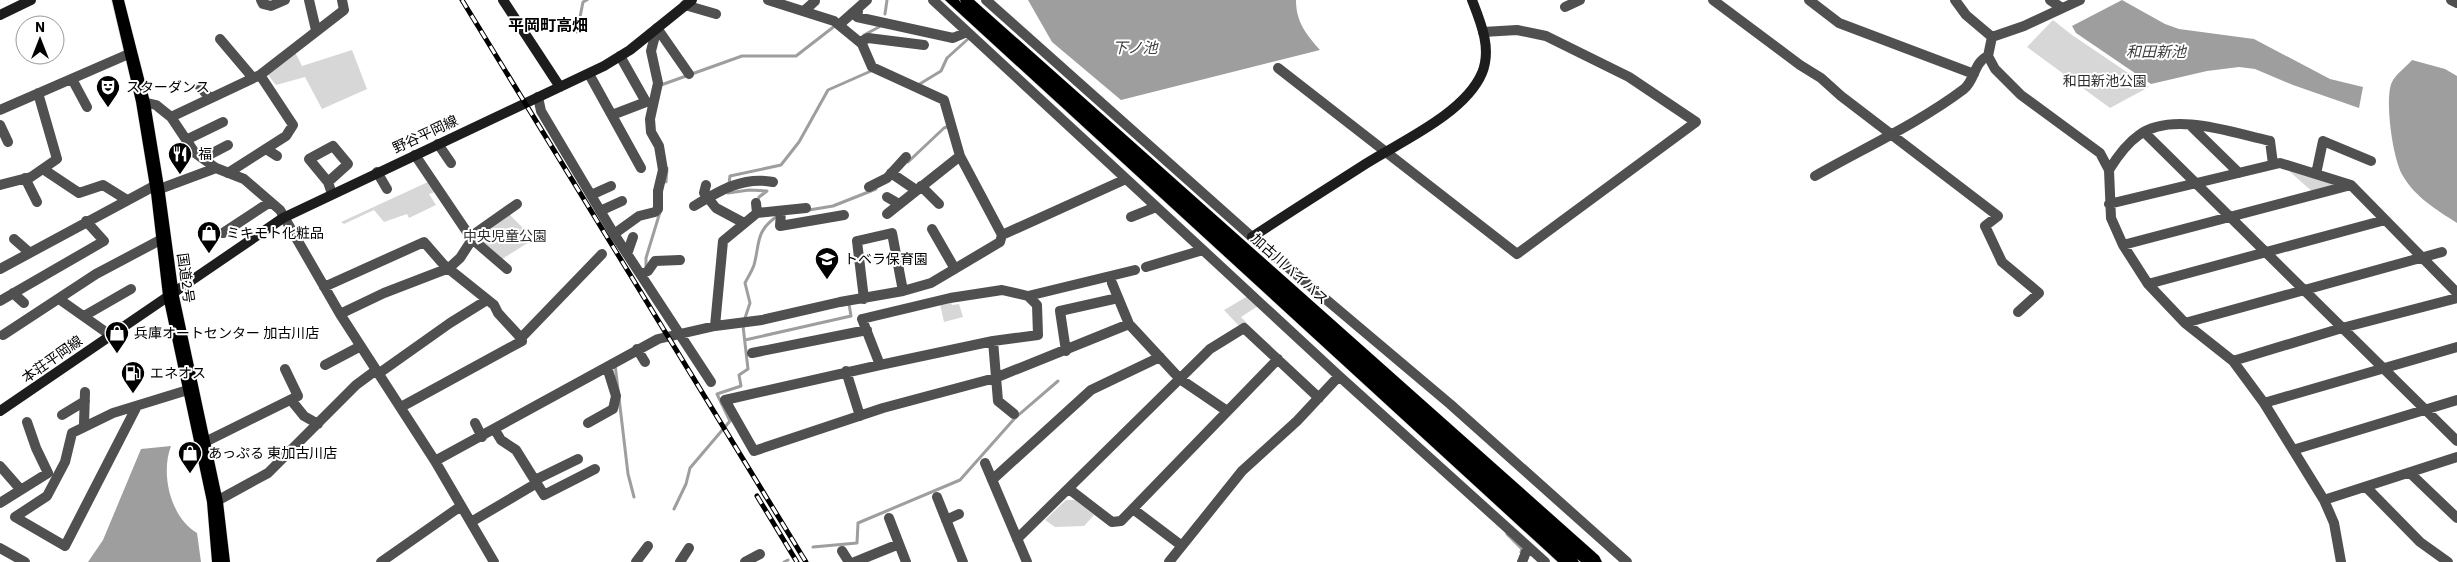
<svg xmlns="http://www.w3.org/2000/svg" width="2457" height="562" font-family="'IBM Plex Sans','Noto Sans JP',sans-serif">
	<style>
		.green { fill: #d7d7d7 }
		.water { fill: #9e9e9e }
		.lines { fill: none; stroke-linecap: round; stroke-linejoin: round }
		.stream { stroke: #9e9e9e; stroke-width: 3 }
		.highway-casing { stroke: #dbdbdb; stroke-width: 1 }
		.street { stroke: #505050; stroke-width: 10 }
		.secondary { stroke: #1d1d1d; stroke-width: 10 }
		.highway { fill: #000; fill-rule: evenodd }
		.rail-casing { stroke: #000; stroke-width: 5 }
		.rail { stroke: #fff; stroke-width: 3; stroke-dasharray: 9; stroke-linecap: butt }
		.labels { text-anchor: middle; stroke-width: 4; stroke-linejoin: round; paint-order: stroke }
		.park-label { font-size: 14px; fill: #2e2e2e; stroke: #fff }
		.poi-label { font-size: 14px; fill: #000; stroke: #fff; text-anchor: start }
		.street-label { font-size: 14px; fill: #000; stroke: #fff }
		.water-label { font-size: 15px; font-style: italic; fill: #3f3f3f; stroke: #fff }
		.quarter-label { font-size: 16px; font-weight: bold; fill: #000; stroke: #fff }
	</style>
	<rect width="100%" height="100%" fill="#fff"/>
	<!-- green -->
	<path class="green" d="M2053,20l19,15 77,52 -39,21 -83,-61z
		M352,50l15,39 -45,20 -17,-32 -29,8 -8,-10 27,-23 7,14z
		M2280,163l62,19 -26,13z
		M428,182l7,10 -6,2 7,11 -27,13 -2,-4 -23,8 -10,-12 -30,14 -3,-2z
		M508,213l26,26 -32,20 -24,-21z
		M1248,296l10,10 -17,11 6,6 -7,4 -16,-17z
		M951,302l1,3 7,-1 4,13 -19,5 -4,-18z
		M1066,500h9l19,15 -10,11 -29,1 -10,-7z"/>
	<!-- water -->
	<path class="water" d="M1028,0h268c0,22 10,34 24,50l-199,50 -69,-58z
		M2122,0l43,24 14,5 75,10 76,40 33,8 -4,21 -66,-23 -38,-16 -16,-2 -32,4 -56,13 -75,-51 -4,-7z
		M2412,60l33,9 12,7v147c-20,-13 -42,-26 -54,-47 -10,-15 -19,-78 -11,-94 4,-8 14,-15 20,-22z
		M171,446c-11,28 0,72 26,87l4,29h-113l15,-22 38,-91z"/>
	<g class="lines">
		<!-- stream -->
		<path class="stream" d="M885,14l2,-14
			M577,32l6,-30 4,-2
			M864,35l15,-8
			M661,85l81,-29h54l40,-31
			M918,85l23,-14 6,-13 21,-19
			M908,162l36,-34 5,-2
			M666,182l1,-14
			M729,184l1,-8 51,-11 18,-23 29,-52 43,-19
			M728,191v2l21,-3 18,1 -8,6 -1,4
			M809,210l24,-4 43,-17
			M646,267v-9l14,-46
			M745,318l5,-15 -5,-20c3,-6 7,-12 9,-18 6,-21 1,-33 22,-48
			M745,340l106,-24 -2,-12
			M615,364l13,110 6,23
			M674,509l12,-25 4,-16 40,-47 -13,-27 24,-8 -2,-11 9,-6 -5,-43
			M1507,534l15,15 -1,3
			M813,547l44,-4 1,-20 102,-43 55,-62 43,-37
			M784,562l4,-2"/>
		<!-- highway casing -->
		<g class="highway-casing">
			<path id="highway" d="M112,0h12l26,102 15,91 14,103 44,206 7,60h-18l-5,-60 -44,-206 -12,-103 -15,-91z
				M945,0h14l2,3 -1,-3h14l625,556 3,6h-21l-4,-3 2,3h-21z"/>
		</g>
		<!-- street -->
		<path class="street" d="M261,0l2,4 8,2 14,-6
			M309,0l7,30
			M933,0l406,376 206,186
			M986,0l266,237 198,167 177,158
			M1713,0l87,65 21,13 20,18 157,120 -13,10 17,36 37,31 -21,19
			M1809,0l30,23 135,51
			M1955,0l11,15 26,22
			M2050,0l12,8
			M2080,0l-56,26 -32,11 -4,19 7,13 26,26 79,58 9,17 2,48 12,27 25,39 37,39 48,38 31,42 60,97 10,23 7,39
			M2451,0l6,3
			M685,5l31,9
			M1565,7l15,-7
			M804,11l11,-10
			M858,11l-1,6 96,21 14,-6
			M840,24l27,-24
			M220,39l33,39
			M860,42l8,-4 56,7
			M1278,68l239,186 179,-132 -67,-45 -83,-41 -29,-6 -34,2
			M589,74l52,94
			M72,79l15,28
			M200,87l10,11
			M538,97l3,14 73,123 97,148
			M143,102l13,3 15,12 24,36 21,15 28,11 36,31 60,104 95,147 59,101
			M0,110l131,-57
			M612,115l34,-13 -26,-46
			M171,117l89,-42 84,-65 -2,-10
			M0,125l8,17
			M2191,126l48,47
			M2144,132l313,309
			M186,140l37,-18
			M438,144l13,19
			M333,146l15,18 -20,18 -19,-23z
			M266,149l11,7
			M415,155l56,83 36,31
			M203,158l25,-13
			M43,169l36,24 24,-8 24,15
			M2109,170c8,-13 17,-26 30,-35 34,-24 94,-2 131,6l3,23
			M377,172l10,17
			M228,173l58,-37 7,-11 -33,-50
			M891,173l25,17
			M2316,174l7,-33 48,20
			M1815,176c49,-28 104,-53 149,-87 11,-9 10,-27 24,-33
			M25,178l12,24
			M328,182l4,12
			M0,185l31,-8 26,-18 -19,-66
			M706,185l-2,8 12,15 28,15
			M921,186l18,18
			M869,187l18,-9 19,-21
			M157,190l59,-22
			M591,195l20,-9
			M887,197l12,7
			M756,203l1,10
			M2109,204l171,-41 71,22 106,108
			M694,206c25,-15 49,-30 79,-24
			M600,211l22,-10
			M781,212l-1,14 64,-11
			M887,214l73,-58
			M1131,217l25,-10
			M932,229l23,40
			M223,233l47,-31
			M614,234l25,-18 16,-4 3,-3v-18l5,-21 -4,-24 -8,-14 -1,-13 8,-36 -7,-32 6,-23 32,46
			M1002,235l124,-56
			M14,239l16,14
			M2123,245l228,-60
			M627,254l6,-17
			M1146,267l57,-17
			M0,269l156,-84
			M641,274l7,-3 7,-10 25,-1
			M1112,283l17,41 51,55 47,32
			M2148,284l237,-64
			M324,287l100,-45 20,23 50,40 4,8 23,25 1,3 -121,66
			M1002,290l26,6 9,9 1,30 -45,6 -113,24 -18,-46 88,-21z
			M13,293l11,10
			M1028,296l107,-26
			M59,299l51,36
			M864,299l-7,-58 35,-8 11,58
			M0,301l104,-60 -18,-20
			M340,314l44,-21 65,-25 11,-10 17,-26 40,-28
			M84,316l47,-27
			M2185,323l257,-71
			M715,326l8,-85 34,-28 49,-5
			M3,335l93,-61 68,-36
			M521,338l81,-84
			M993,341l5,60 16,13
			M637,349l8,13
			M1066,351l-6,-40 58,-13
			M752,353l115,-23
			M2233,361l109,-33 115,-30
			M325,365l34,-18
			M880,365l-155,35 29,51 129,-43 112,-30 134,-54
			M846,371l14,45
			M378,374l72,-51 37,-23
			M291,400l13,16 14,8
			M2264,403l193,-56
			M137,406l-72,140 -50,-29 32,-21 18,-34 7,-29 41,-20 78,-24
			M62,415l23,-14
			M475,423l7,14
			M588,423l25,-14 3,-13 -9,-29
			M84,424l1,-32
			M495,430l6,10 15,10 28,45 51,-26
			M203,443l95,-47 -13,-27
			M2293,450l164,-50
			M435,461l223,-122 57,-13 47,-6 78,-18 63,-11 28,-8 69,-41 2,-7 -42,-79 -16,-56 -72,-33 -10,-23 -28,-23 -66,-21
			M985,463l42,99
			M0,466l21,24
			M2410,473l47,45
			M535,480l43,-21
			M992,480l99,-90 69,-33
			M2366,487l54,55 28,20
			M1069,489l43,33 9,-1 157,-162
			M937,497l26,65
			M2324,500l133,-43
			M215,502l53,-29 88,-88 19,-14
			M0,503l48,-30 -12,-25 -9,-26
			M1133,509l49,37
			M889,518l17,44
			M946,520l13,-6
			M471,522l66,-39
			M1017,539l193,-190 34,-21 75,70
			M0,548l25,14
			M842,551l7,11
			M381,562l80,-56
			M636,562l12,-16
			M680,562l9,-14
			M745,562l15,-8
			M855,562l44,-18
			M1169,562l73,-91 55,-50 42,-45
			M1522,562l6,-15"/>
		<!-- secondary -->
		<path class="secondary" d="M503,0l57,87
			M0,15l31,-15
			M1252,237c38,-25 76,-49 115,-74 35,-22 98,-50 115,-90 10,-24 -1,-50 -10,-73
			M0,411l283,-193 321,-152 26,-16 62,-50"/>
		<!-- highway -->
		<use href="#highway" class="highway"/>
		<!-- rail casing -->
		<g class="rail-casing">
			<path id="rail" d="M462,0l344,562
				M757,496l40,66"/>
		</g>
		<!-- rail -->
		<use href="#rail" class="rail"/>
	</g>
	<!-- icons -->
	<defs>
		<g id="theatre-pin" transform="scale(1.25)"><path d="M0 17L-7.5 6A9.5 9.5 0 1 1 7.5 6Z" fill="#000" stroke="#fff"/><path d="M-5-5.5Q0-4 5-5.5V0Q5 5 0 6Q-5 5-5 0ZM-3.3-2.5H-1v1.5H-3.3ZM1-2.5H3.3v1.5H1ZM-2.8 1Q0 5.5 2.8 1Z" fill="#fff"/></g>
		<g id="restaurant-pin" transform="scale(1.25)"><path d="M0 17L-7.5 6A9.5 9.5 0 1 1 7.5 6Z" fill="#000" stroke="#fff"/><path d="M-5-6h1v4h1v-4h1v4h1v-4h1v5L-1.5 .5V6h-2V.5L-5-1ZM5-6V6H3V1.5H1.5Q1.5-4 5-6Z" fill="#fff"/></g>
		<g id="shop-pin" transform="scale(1.25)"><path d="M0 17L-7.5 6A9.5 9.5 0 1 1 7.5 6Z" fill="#000" stroke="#fff"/><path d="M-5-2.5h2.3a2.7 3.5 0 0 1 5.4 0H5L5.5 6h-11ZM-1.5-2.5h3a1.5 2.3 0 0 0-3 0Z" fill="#fff"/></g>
		<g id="school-pin" transform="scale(1.25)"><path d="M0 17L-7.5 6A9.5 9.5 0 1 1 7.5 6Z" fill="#000" stroke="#fff"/><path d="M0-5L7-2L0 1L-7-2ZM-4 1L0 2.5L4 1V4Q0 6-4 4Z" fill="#fff"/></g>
		<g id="fuel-pin" transform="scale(1.25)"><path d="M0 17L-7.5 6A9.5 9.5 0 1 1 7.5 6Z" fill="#000" stroke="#fff"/><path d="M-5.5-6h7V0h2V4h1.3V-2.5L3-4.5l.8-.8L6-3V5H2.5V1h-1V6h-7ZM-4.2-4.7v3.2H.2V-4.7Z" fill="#fff"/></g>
	</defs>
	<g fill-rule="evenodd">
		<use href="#theatre-pin" x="108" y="87"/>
		<use href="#restaurant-pin" x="180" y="154"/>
		<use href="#shop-pin" x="209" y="233"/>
		<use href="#school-pin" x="827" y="259"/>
		<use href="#shop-pin" x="117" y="333"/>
		<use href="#fuel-pin" x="133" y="373"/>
		<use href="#shop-pin" x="190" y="453"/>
	</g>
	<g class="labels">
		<!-- park labels -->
		<g class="park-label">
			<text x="2105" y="86">和田新池公園</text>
			<text x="505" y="241">中央児童公園</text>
		</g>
		<!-- poi labels -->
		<g class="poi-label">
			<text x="126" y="92">スターダンス</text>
			<text x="198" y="159">福</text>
			<text x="226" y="238">ミキモト化粧品</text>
			<text x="844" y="264">トベラ保育園</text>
			<text x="134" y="338">兵庫オートセンター 加古川店</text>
			<text x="150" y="378">エネオス</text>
			<text x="208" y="458">あっぷる 東加古川店</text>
		</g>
		<!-- street labels -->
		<g class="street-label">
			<text transform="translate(425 134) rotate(-25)" y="5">野谷平岡線</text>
			<text transform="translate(1290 269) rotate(42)" y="5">加古川バイパス</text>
			<text transform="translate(186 278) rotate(82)" y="5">国道2号</text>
			<text transform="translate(52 359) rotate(-35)" y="5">本荘平岡線</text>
		</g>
		<!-- water labels -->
		<g class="water-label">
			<text x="1135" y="53">下ノ池</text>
			<text x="2156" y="57">和田新池</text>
		</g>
		<!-- quarter labels -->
		<g class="quarter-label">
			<text x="548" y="31">平岡町高畑</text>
		</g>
	</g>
	<!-- north arrow -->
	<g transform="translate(40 40)"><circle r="24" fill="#ffffff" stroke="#999999"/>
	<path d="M0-4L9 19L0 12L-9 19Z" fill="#000000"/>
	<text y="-8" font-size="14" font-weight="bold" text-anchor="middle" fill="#000000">N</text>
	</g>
</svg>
